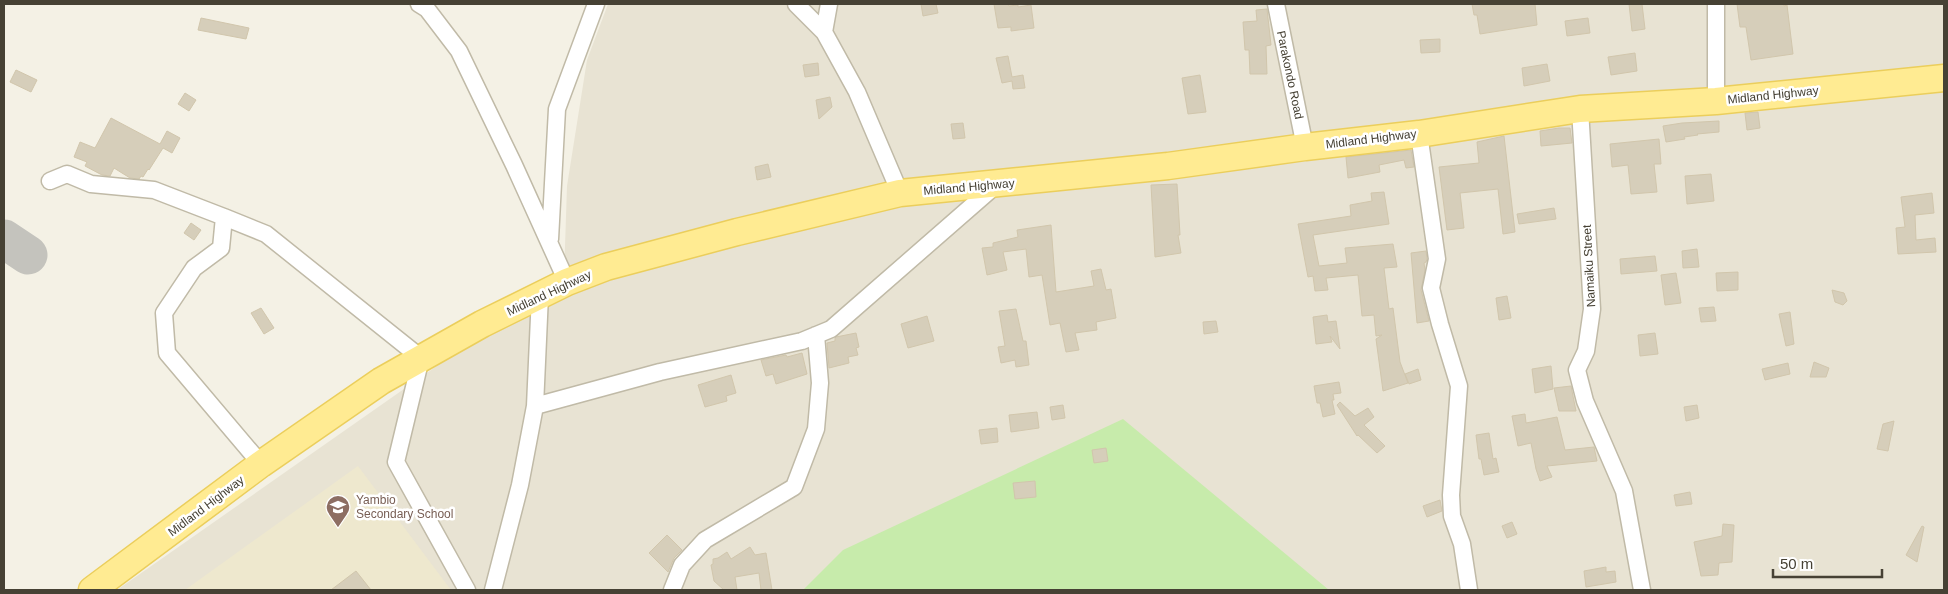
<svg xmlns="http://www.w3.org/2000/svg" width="1948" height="594" font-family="Arial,sans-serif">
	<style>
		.residential { fill: #e8e3d3 }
		.education { fill: #eee8ce }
		.green { fill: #c7ebab }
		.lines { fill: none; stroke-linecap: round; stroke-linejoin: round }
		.taxiway { stroke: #c4c3bd; stroke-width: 39 }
		.building { fill: #d6ceba; stroke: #d1c6ac }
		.minor-casing { stroke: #c0baa7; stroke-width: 19 }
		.primary-casing { stroke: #ebce5c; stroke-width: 29 }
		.minor { stroke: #fff; stroke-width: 16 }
		.primary { stroke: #ffeb92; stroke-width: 26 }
		.labels { text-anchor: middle; stroke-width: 5; stroke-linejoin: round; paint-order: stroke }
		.street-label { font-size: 12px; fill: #464134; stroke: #fff }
		.education-label { font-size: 12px; fill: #785e54; stroke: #fff; text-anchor: start }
	</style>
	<rect width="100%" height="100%" fill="#f4f1e5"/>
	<!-- residential -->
	<path class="residential" d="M608,4h1336v586h-1827l447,-313 3,-91 20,-126z"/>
	<!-- education -->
	<path class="education" d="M358,466l93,124h-266z"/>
	<!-- green -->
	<path class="green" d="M1123,419l206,171h-526l40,-40z"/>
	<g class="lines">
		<!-- taxiway -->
		<path class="taxiway" d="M4,239l24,16"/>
	</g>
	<!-- building -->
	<path class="building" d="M921,4h15l2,9 -15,3z
		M994,4h14l1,2 9,-1v2l13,-2 3,23 -23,3v-4l-13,1z
		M1472,4h63l2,21 -57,9 -3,-19h-3z
		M1629,4h13l3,25 -13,2z
		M1737,4h47v2l3,-1 6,49 -42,6 -5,-33h-6z
		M1267,9l4,36 -5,1 1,28h-17l-1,-24h-4l-2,-28 14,-1 -1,-11z
		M201,18l48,10 -3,11 -48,-9z
		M1588,18l2,15 -23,3 -2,-15z
		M1440,39v13l-19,1 -1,-13z
		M1635,53l2,18 -26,4 -3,-18z
		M1008,56l4,21 11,-2 2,13 -12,1 -1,-8 -10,2 -6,-25z
		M818,63l1,12 -14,2 -2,-12z
		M1547,64l3,17 -26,5 -2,-18z
		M16,70l21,10 -6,12 -21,-10z
		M1200,75l6,37 -18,2 -6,-36z
		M185,93l11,7 -7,11 -11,-7z
		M830,97l2,10 -13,12 -3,-19z
		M1758,112l2,16 -13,2 -2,-17z
		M111,118l49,26 7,-13 13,7 -8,15 -9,-5 -14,22 -1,-1 -5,8 -2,-1 -2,3 -9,-1 -16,-10 -4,8 -8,-1 -17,-9 2,-4 -13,-5 6,-15 15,6z
		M1719,121v11l-22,2 1,1 -14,2 1,2 -19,3 -3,-16 19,-3z
		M963,123l2,15 -12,1 -2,-15z
		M1559,128h11l2,15 -31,3 -1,-15z
		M1504,136l11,96 -12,2 -5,-45 -38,4 4,35 -17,2 -8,-63 40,-4 -2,-21z
		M1659,139l2,25h-7l3,28 -26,2 -3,-29 -16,2 -2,-23z
		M1411,150l3,17 -8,1 -2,-8 -25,5 1,7 -32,6 -2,-21z
		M768,164l3,13 -14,3 -2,-13z
		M1711,174l3,27 -27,3 -2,-28z
		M1177,184l3,51h-2l3,18 -26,4 -4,-72z
		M1384,192l5,32 -76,11 6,31 28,-3 -2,-15 48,-4 4,23 -13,1 5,41 4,-1 7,54 8,21 -25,8 -7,-52 6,-4 -6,1 -2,-21 -12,1 -4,-41 -32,3 2,12 -13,1 -2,-15 -5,1 -10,-53 53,-8 -1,-11 22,-4 -1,-8z
		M1932,193l2,20 -19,2 1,25 19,-2 1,14 -38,2 -2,-26 9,-1 -4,-30z
		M1554,208l2,11 -37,5 -2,-10z
		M191,223l10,7 -7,10 -10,-7z
		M1051,225l5,67 38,-6 -3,-15 10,-2 5,21 5,-1 5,29 -20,4 1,8 -22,3 4,17 -13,2 -6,-29 -10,2 -8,-50 -13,2 -3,-28 -23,3 4,18 -20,5 -5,-27 11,-1v-4l25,-6 -1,-7z
		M1697,249l2,18 -16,1 -1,-17z
		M1426,251l1,8 -1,3 -2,1 1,7 -4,20 8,31 -12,2 -6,-70z
		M1655,256l2,15 -36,3 -1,-15z
		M1738,272v18l-21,1 -1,-18z
		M1676,273l5,30 -16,2 -4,-30z
		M1832,290l12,3 3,8 -4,4 -8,-3z
		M1507,296l4,22 -12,2 -3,-22z
		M1714,307l2,14 -15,1 -2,-14z
		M261,308l13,20 -10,6 -13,-21z
		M1016,309l7,32h3l3,24 -13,2 -1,-7 -14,3 -3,-16 7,-1 -6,-35z
		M1790,312l4,32 -8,2 -7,-32z
		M1327,315l1,7 8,-1 4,28 -10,-13 2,6 -16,2 -3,-27z
		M927,316l7,25 -26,7 -7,-24z
		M1216,321l2,11 -14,2 -1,-12z
		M856,333l3,14 -3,1 2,7 -10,2 1,6 -20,5 -2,-25 8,-2v-3l1,-1z
		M1655,333l3,21 -18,2 -2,-21z
		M802,353l5,21 -31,10 -3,-10 -7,2 -5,-16 25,-5 1,2z
		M1814,362l15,6 -3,9h-16z
		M1788,363l2,11 -25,6 -3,-11z
		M1551,366l2,23 -18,4 -3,-24z
		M1418,369l3,11 -12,4 -4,-10z
		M731,375l5,18 -10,3 1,5 -22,6 -7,-22z
		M1339,382l2,11 -8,1 1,6h-2l3,14 -12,3 -3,-14h-3l-3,-17z
		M1571,386l5,25h-17l-5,-23z
		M1340,402l15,14 13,-8 6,9 -10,8 21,21 -8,7 -19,-18 -1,1 -20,-31z
		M1063,405l2,13 -13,2 -2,-13z
		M1697,405l2,13 -13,3 -2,-14z
		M1037,412l2,16 -28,4 -2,-17z
		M1525,414l1,9 31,-6 8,33 29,-3 3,14 -50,5 5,11 -12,4 -4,-12 -5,-26 -13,3 -6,-30z
		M1894,421l-6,30 -11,-2 6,-25z
		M997,428l1,14 -17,2 -2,-14z
		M1489,433l4,26 3,-1 3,14 -15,3 -3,-16h-2l-3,-24z
		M1106,448l2,13 -14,2 -2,-13z
		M1035,481l1,16 -21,2 -2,-16z
		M1690,492l2,12 -16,2 -2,-11z
		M1440,500l2,11 -15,6 -4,-11z
		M1512,522l5,12 -10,4 -5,-12z
		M1723,524l11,1 -2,37 -13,1 -1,12 -17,1 -7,-34 28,-6z
		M1922,526l2,1 -7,35 -11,-7z
		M667,535l15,15 -8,8 -6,14 -19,-19z
		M750,547l5,8 11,-2 6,37h-11l-2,-17 -24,4 2,13h-13l-10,-9 -3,-16 2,-1v-5l5,-1 9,-6 4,7z
		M1606,567v5l9,-1 1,11 -30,5 -2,-16z
		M356,571l15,19h-40z"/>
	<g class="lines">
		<!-- minor casing -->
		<g class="minor-casing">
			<path id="minor" d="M419,4l8,5 32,42 55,114 53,117
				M796,4l28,28 33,60 43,101
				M1276,4l29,143
				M1716,4v97
				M824,32l5,-28
				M1580,109l12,200 -6,42 -9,19 8,31 39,90 18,99
				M1419,134l18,125 -6,29 9,36 19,62 -8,109 1,21 10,28 7,46
				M50,181l17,-7 24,10 63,6 70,27 -3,31 -27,20 -30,45 3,40 94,111
				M224,217l42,17 155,124 -25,104 71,128
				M550,239l7,-130 39,-105
				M540,295l-5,111 125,-34 142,-31 29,-12 165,-144
				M493,590l27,-105 15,-79
				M672,590l10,-25 23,-25 89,-53 22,-58 4,-46 -4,-48"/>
		</g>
		<!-- primary casing -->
		<g class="primary-casing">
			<path id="primary" d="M92,590l169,-126 120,-83 101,-57 85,-42 39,-15 131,-35 163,-39 268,-27 137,-19 114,-13 161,-25 136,-8 228,-23"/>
		</g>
		<!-- minor -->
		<use href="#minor" class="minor"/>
		<!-- primary -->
		<use href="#primary" class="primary"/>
	</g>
	<!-- icons -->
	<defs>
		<g id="school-pin" transform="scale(1.25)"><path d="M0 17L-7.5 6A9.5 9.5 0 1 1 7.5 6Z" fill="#8d6e63" stroke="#fff"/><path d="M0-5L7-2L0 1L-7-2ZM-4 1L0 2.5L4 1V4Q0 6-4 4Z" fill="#fff"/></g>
	</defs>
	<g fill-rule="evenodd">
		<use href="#school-pin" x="338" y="507"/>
	</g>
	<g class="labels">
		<!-- street labels -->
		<g class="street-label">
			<text transform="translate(1290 75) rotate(78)" y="4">Parakondo Road</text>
			<text transform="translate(1773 95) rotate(-6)" y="4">Midland Highway</text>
			<text transform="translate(1371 139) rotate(-7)" y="4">Midland Highway</text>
			<text transform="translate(969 187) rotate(-5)" y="4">Midland Highway</text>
			<text transform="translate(1589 266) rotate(-93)" y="4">Namaiku Street</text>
			<text transform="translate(549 293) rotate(-25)" y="4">Midland Highway</text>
			<text transform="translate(206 506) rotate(-37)" y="4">Midland Highway</text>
		</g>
		<!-- education labels -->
		<g class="education-label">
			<text x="356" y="504">Yambio<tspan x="356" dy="14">Secondary School</tspan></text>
		</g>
	</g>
	<!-- border -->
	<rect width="1948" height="594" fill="none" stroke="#464134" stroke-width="10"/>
	<!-- scale -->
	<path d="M1773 569v8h109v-8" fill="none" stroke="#464134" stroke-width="2.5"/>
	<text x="1780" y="569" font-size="15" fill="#464134" stroke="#ffffff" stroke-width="4" paint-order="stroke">50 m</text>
</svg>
